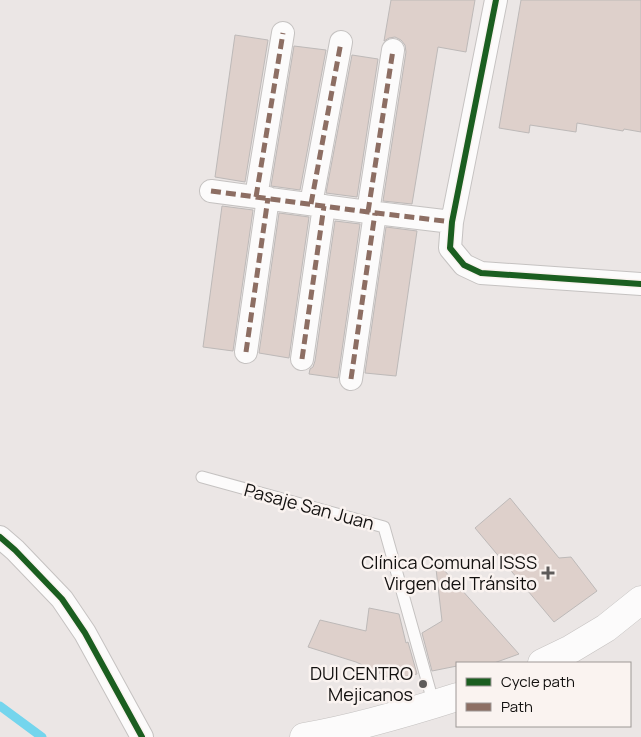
<svg xmlns="http://www.w3.org/2000/svg" width="641" height="737" font-family="Manrope,sans-serif">
	<style>
		.lines { fill: none; stroke-linecap: round; stroke-linejoin: round }
		.stream { stroke: #74d5ed; stroke-width: 9 }
		.building { fill: #ded0cb; stroke: #bdb9b8 }
		.lane-casing { stroke: #c5c2c1; stroke-width: 13 }
		.street-casing { stroke: #c5c2c1; stroke-width: 24 }
		.secondary-casing { stroke: #c5c2c1; stroke-width: 29 }
		.lane { stroke: #fcfbfb; stroke-width: 11 }
		.street { stroke: #fcfbfb; stroke-width: 22 }
		.secondary { stroke: #fcfbfb; stroke-width: 28 }
		.quiet { stroke: #8d6e63; stroke-width: 5; stroke-dasharray: 10 5; stroke-linecap: butt }
		.cycleway-casing { stroke: #faf3f0; stroke-width: 9 }
		.cycleway { stroke: #1b5e20; stroke-width: 6 }
		.poi-dot { fill: #5e5b5a; stroke: #faf3f0; stroke-width: 2 }
		.labels { text-anchor: middle; stroke-width: 5; stroke-linejoin: round; paint-order: stroke }
		.street-label { font-size: 18px; fill: #12100f; stroke: #faf3f0 }
		.poi-label { font-size: 18px; fill: #12100f; stroke: #faf3f0; text-anchor: end }
	</style>
	<rect width="100%" height="100%" fill="#ebe6e5"/>
	<g class="lines">
		<!-- stream -->
		<path class="stream" d="M0,706l42,31"/>
	</g>
	<!-- building -->
	<path class="building" d="M391,0h84l-9,52 -28,-5 -26,157 -29,-3 23,-149 -1,-7 -4,-5 -6,-3 -6,1 -5,3z
		M521,0h120v132l-17,-3 -1,2 -46,-8 -1,9 -46,-7 -1,8 -30,-5z
		M235,35l33,5 -23,142 -30,-5z
		M294,46l32,4 -26,140 -29,-4z
		M352,55l26,4 -21,138 -31,-4z
		M222,206l31,4 -20,141 -30,-4z
		M279,213l30,4 -20,141 -30,-5z
		M335,221l25,3 -22,154 -29,-4 1,-5 3,-2 2,-6z
		M386,227l31,4 -21,145 -31,-3z
		M510,498l49,60 12,-1 26,34 -43,31 -79,-94z
		M435,560l84,94 -25,9h-37v3l-25,5 -10,-38 20,-12z
		M369,608l30,6 7,29 2,-1 9,32 -25,5 -36,-17 -48,-15 12,-27 46,11z"/>
	<g class="lines">
		<!-- lane casing -->
		<g class="lane-casing">
			<path id="lane" d="M202,477l182,50 50,178"/>
		</g>
		<!-- street casing -->
		<g class="street-casing">
			<path id="street" d="M496,0l-44,222 -2,26 14,17 17,8 160,11
				M211,191l157,21 84,10
				M256,197l27,-164
				M311,204l30,-162
				M368,212l25,-162
				M246,352l22,-154
				M302,359l22,-153
				M351,379l24,-166
				M0,537l15,13 47,49 23,34 57,104"/>
		</g>
		<!-- secondary casing -->
		<g class="secondary-casing">
			<path id="secondary" d="M542,663l29,-14 35,-21 35,-28
				M304,737c52,-9 103,-24 153,-40"/>
		</g>
		<!-- lane -->
		<use href="#lane" class="lane"/>
		<!-- street -->
		<use href="#street" class="street"/>
		<!-- secondary -->
		<use href="#secondary" class="secondary"/>
		<!-- quiet -->
		<path class="quiet" d="M211,191l157,21 84,10
			M256,197l27,-164
			M311,204l30,-162
			M368,212l25,-162
			M246,352l22,-154
			M302,359l22,-153
			M351,379l24,-166"/>
		<!-- cycleway casing -->
		<g class="cycleway-casing">
			<path id="cycleway" d="M496,0l-44,222 -2,26 14,17 17,8 160,11
				M0,537l15,13 47,49 23,34 57,104"/>
		</g>
		<!-- cycleway -->
		<use href="#cycleway" class="cycleway"/>
	</g>
	<!-- markers -->
	<g class="poi-dot">
		<path d="M545.5 565.5h5v5h5v5h-5v5h-5v-5h-5v-5h5z"/>
		<circle cx="423" cy="684" r="5"/>
	</g>
	<g class="labels">
		<!-- street labels -->
		<g class="street-label">
			<text transform="translate(309 507) rotate(15)" y="6">Pasaje San Juan</text>
		</g>
		<!-- poi labels -->
		<g class="poi-label">
			<text x="537" y="569">Clínica Comunal ISSS<tspan x="537" dy="21">Virgen del Tránsito</tspan></text>
			<text x="413" y="680">DUI CENTRO<tspan x="413" dy="21">Mejicanos</tspan></text>
		</g>
	</g>
	<!-- legend -->
	<rect x="456" y="662" width="175" height="65" fill="#faf3f0" stroke="#9d9896"/>
	<rect x="466" y="678" width="25" height="8" fill="#1b5e20" stroke="#9d9896"/>
	<text x="501" y="687" font-size="15" fill="#12100f">Cycle path</text>
	<rect x="466" y="703" width="25" height="8" fill="#8d6e63" stroke="#9d9896"/>
	<text x="501" y="712" font-size="15" fill="#12100f">Path</text>
</svg>
